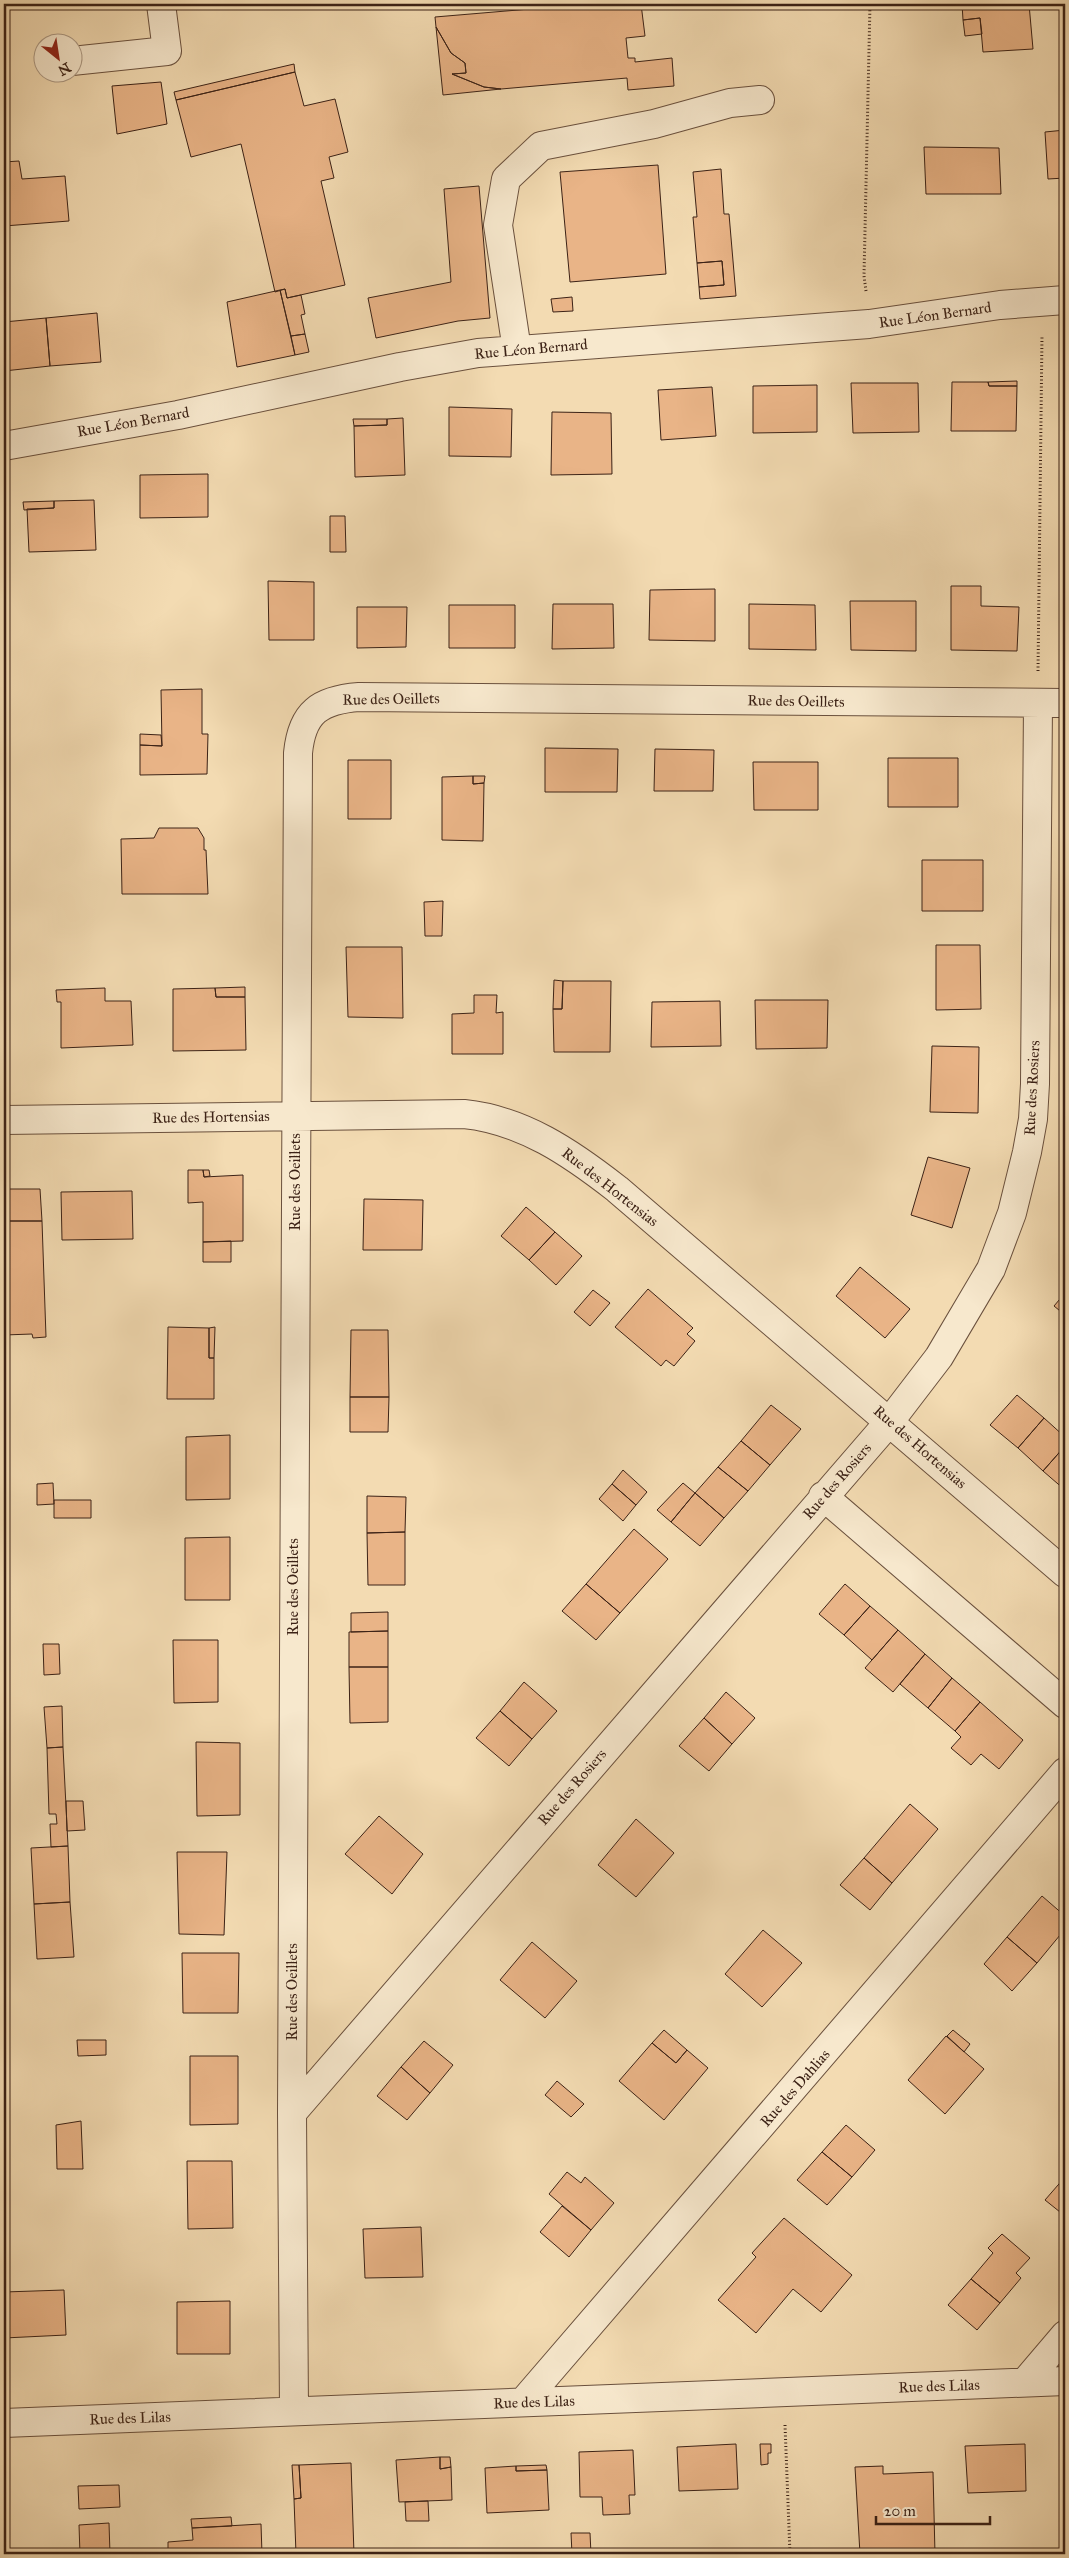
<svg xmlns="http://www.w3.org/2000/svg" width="1069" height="2558" font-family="'IM FELL Great Primer',serif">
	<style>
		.building { fill: #e9b487; stroke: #3c2216 }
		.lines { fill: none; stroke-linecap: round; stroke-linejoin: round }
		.minor-casing { stroke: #6a503d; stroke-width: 30 }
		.path { stroke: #3c2216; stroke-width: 3; stroke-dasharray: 1 2.5; stroke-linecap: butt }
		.minor { stroke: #f7e8cd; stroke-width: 28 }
		.labels { text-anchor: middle; stroke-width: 5; stroke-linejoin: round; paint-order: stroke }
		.street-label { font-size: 15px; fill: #3c2216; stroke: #f7e8cd }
	</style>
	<rect width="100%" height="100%" fill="#f3dbb2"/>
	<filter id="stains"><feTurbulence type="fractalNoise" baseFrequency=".004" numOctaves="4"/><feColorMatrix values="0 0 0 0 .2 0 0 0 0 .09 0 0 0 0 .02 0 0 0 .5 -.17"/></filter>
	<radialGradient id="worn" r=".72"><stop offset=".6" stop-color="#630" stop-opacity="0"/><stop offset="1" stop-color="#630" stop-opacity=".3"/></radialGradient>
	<!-- building -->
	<path class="building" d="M13,4h42l-42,4z
		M589,4h52l4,32 -19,2 2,20h7v4l37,-4 2,28 -46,4 -1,-12 -126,11 -17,-2 -32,-13 14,-1 -1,-10 -14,-10 -15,-26 -1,-10z
		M962,4h67l4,45 -50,3 -3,-34 -17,2z
		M980,18l2,16 -17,2 -2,-16z
		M436,27l15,26 14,10 1,10 -14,1 32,13 17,2 -58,6z
		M294,64l1,8 -119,28 -2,-8z
		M295,72l9,34 31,-7 13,53 -19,5 5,21 -13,3 24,104 -58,13 -2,-9 -10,3 -34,-148 -50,13 -15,-57z
		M161,82l6,42 -50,10 -5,-48z
		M1065,130v48l-17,1 -3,-47z
		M924,147l75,1 2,46h-75z
		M19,161l3,18 43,-3 4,45 -65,5v-64z
		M658,165l8,109 -96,8 -10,-110z
		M721,169l3,45h5l7,82 -36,3 -1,-12 25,-2 -2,-24 -25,2 -4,-46h4l-4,-45z
		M479,186l11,132 -32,3 -82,17 -8,-40 83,-16 -7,-93z
		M722,261l2,24 -25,2 -2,-24z
		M285,289l2,9 14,-3 4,19 -4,1 4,19 -14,2 -11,-46z
		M280,290l15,65 -58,12 -10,-65z
		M572,297l1,14 -20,1 -2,-13z
		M97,313l4,49 -51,4 -4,-48z
		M46,318l4,48 -46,5v-49z
		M305,334l4,18 -14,3 -4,-19z
		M1017,381v5h-28l-1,-4z
		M952,382h36l1,4h28l-1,45h-65z
		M851,383h67l1,49 -66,1z
		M817,385v47l-64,1v-47z
		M712,387l4,49 -55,4 -3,-50z
		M449,407l63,2 -1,48 -62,-1z
		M552,412l59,1 1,61 -61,1z
		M403,418l2,57 -50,2 -1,-51 33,-1v-6z
		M353,419h34v6l-33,1z
		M208,474v43l-68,1v-43z
		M94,500l2,50 -67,2 -2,-43 27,-1v-7z
		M54,501v7l-30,2 -1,-8z
		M330,516h15l1,36h-16z
		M268,581l46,1v58h-45z
		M951,586h30v20l38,1 -2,44 -66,-1z
		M715,589v52l-66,-1 1,-50z
		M850,601h66v50l-65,-1z
		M553,604h60l1,44 -62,1z
		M749,604l66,1 1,45 -67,-1z
		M449,605h66v43h-66z
		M357,607h50l-1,40 -49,1z
		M202,689v45h6l-1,40 -67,1v-30l22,1 -1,-56z
		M140,734l21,1 1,11 -22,-1z
		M545,748l73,1 -1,43h-72z
		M655,749l59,1 -1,41h-59z
		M888,758h70v49h-70z
		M348,760h43v59h-43z
		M753,762h65v48h-64z
		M473,776v8l11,-1 -1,58 -41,-1v-63z
		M473,776h12l-1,7 -11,1z
		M159,828h39l6,10v12h2l2,44h-86l-1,-55 33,-1z
		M922,860h61v51h-61z
		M443,901l-1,35h-17l-1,-34z
		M936,945h44l1,64 -45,1z
		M346,947h56l1,71 -55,-1z
		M554,980l9,1 -1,28h-9z
		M563,981h48l-1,71h-56l-1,-43h9z
		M245,987v10h-29l-1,-9z
		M105,988v13h26l2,44 -72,3v-46h-4l-1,-12z
		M215,988l1,9h29l1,53 -73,1v-62z
		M474,995h23l-1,18 7,-1v42h-51v-40l22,-1z
		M755,1000h73l-1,48 -71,1z
		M720,1001l1,45 -70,1 1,-45z
		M932,1046l47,1 -1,66 -48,-1z
		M928,1157l42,11 -18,60 -41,-13z
		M188,1170h15l1,7 39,-2v66l-40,1v-40l-15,1z
		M203,1170h6l1,6 -6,1z
		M4,1189h36l2,32h-38z
		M132,1191l1,48 -71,1 -1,-48z
		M364,1199l59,1 -1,50h-59z
		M526,1207l29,25 -26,28 -28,-24z
		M4,1221h38l4,116 -13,1 -1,-4 -28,1z
		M555,1232l27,24 -26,29 -27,-25z
		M231,1241v21h-28v-20z
		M860,1267l50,42 -25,29 -49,-42z
		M648,1289l45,39 -6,6 8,7 -21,25 -8,-6 -5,6 -46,-39z
		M593,1290l17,13 -20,23 -16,-14z
		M1065,1293v22l-11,-9z
		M168,1327l41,1v30h5v41h-47z
		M215,1327l-1,31h-5v-30z
		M351,1330h37l1,67h-39z
		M1017,1395l27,23 -26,30 -28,-23z
		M350,1397h39l-1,35h-38z
		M771,1405l30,24 -31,36 -29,-24z
		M1044,1418l21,19v9l-22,25 -25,-23z
		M230,1435v64l-44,1v-63z
		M741,1441l29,24 -22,26 -30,-24z
		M1065,1446v44l-22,-19z
		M718,1467l30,24 -24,27 -29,-25z
		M623,1470l24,22 -11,13 -24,-21z
		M53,1483l1,21 -17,1v-21z
		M683,1483l12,10 -24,29 -14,-12z
		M612,1484l24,21 -13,16 -24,-22z
		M695,1493l29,25 -24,28 -29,-24z
		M367,1496l39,1 -1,35 -38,1z
		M54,1500h37v18h-37z
		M634,1529l34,30 -48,54 -34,-29z
		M405,1532v53h-37l-1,-52z
		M230,1537v63h-45v-62z
		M586,1584l34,29 -24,27 -34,-29z
		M845,1584l25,22 -26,29 -25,-21z
		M870,1606l28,24 -26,30 -28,-25z
		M388,1612v19l-37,1v-19z
		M898,1630l27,24 -32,38 -28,-24z
		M388,1631v36h-39v-35z
		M173,1640h45v62l-44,1z
		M43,1644h16l1,30 -16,1z
		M925,1654l27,24 -24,30 -28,-24z
		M349,1667h39v55l-38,1z
		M952,1678l28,24 -25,29 -27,-23z
		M524,1682l33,29 -25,28 -32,-28z
		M726,1692l29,26 -23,26 -28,-26z
		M980,1702l43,38 -24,29 -18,-15 -10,11 -20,-17 10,-11 -6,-6z
		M62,1706l1,41 -16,1 -3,-41z
		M500,1711l32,28 -23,27 -33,-28z
		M704,1718l28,26 -23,27 -30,-25z
		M196,1742l44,1v72l-43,1z
		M63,1747l5,99 -17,1 -1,-23h7l-1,-10h-7l-2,-66z
		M66,1801h17l2,29 -18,1z
		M910,1804l28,25 -46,54 -28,-25z
		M379,1816l44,38 -31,40 -47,-40z
		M636,1819l38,34 -38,44 -38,-32z
		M68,1846l2,56 -36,2 -3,-56z
		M177,1852h50l-3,83 -45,-1z
		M864,1858l28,25 -22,27 -30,-25z
		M1042,1896l23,20v13l-28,34 -30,-26z
		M70,1902l4,55 -37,2 -3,-55z
		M763,1930l39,33 -40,44 -37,-33z
		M1007,1937l30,26 -25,28 -28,-27z
		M532,1942l45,39 -32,37 -45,-38z
		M182,1953h57l-1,60h-55z
		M664,2030l23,20 -11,13 -24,-20z
		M953,2030l17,14 -6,8 -17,-16z
		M946,2036l38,33 -39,45 -37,-34z
		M77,2040h29v15l-28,1z
		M424,2041l29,24 -23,28 -29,-26z
		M652,2043l24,20 11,-13 21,18 -44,52 -45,-39z
		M190,2056h48v68l-48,1z
		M401,2067l29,26 -23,27 -30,-24z
		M557,2081l27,23 -13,13 -26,-22z
		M81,2121l2,48h-26l-1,-44z
		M846,2125l29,25 -23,27 -30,-25z
		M822,2152l30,25 -25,28 -30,-25z
		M187,2161h45l1,67 -45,1z
		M567,2172l14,11 4,-6 29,26 -23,27 -42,-36z
		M1065,2177v39l-20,-16z
		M562,2206l29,24 -22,27 -29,-25z
		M784,2218l68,57 -31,37 -28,-23 -37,44 -38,-33 38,-43 -4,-4z
		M421,2227l2,50 -58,1 -2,-49z
		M1002,2234l28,24 -14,15 5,5 -21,25 -29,-24 22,-26 -5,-5z
		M971,2279l29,24 -23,27 -29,-25z
		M64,2290l2,45 -62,3v-46z
		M230,2301v53h-53v-52z
		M736,2444l2,45 -59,2 -2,-44z
		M760,2444h11v9h-3v11l-7,1z
		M1025,2444l1,47 -58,2 -3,-47z
		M633,2450l2,45h-6l1,19 -27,1 -1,-18h-22l-1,-45z
		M440,2457v12l11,-2 1,33 -53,2 -3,-42z
		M440,2457h10l1,10 -11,2z
		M351,2463l3,91h-58l-2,-55 7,-1 -2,-33z
		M292,2465h7l2,33 -7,1z
		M546,2465l1,5 -31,1v-5z
		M516,2466v5l31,-1 2,40 -62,3 -2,-45z
		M883,2466v8l50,-2 2,82h-75l-5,-87z
		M119,2485l1,22 -41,2 -1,-23z
		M428,2501l1,20h-23l-1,-19z
		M231,2517l1,9 -40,2 -1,-9z
		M109,2523l1,31h-30l-1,-29z
		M261,2524l1,30h-94v-12l25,-2 -1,-12z
		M571,2533h19l1,21h-19z"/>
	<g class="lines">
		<!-- minor casing -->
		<g class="minor-casing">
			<path id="minor" d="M72,61l95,-10 -6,-47
				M517,350l-19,-125 8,-46 35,-33 113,-22 76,-21 30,-3
				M4,446l174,-31 222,-48 78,-14 391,-29 131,-19 65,-5
				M4,1120l460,-6c59,6 107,39 153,75l448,384
				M823,1496l242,208
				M292,2113l598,-692 49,-64 52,-88 21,-56 15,-61 6,-33 2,-35 3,-380
				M1025,2382l40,-47
				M523,2402l542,-630
				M294,2411l-2,-298 6,-1360c4,-41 22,-53 61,-56l706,6
				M4,2423l1061,-42"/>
		</g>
		<!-- path -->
		<path class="path" d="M866,291l-2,-15 6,-272
			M1038,671l4,-336
			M785,2425l5,129"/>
		<!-- minor -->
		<use href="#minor" class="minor"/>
	</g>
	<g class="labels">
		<!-- street labels -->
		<g class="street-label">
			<text transform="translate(935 315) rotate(-8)" y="5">Rue Léon Bernard</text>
			<text transform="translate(531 349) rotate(-5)" y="5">Rue Léon Bernard</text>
			<text transform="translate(133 422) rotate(-10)" y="5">Rue Léon Bernard</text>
			<text transform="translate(391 699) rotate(-1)" y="5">Rue des Oeillets</text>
			<text transform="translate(796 701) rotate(1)" y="5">Rue des Oeillets</text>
			<text transform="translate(1032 1088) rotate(-87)" y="5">Rue des Rosiers</text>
			<text transform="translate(211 1117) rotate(-1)" y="5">Rue des Hortensias</text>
			<text transform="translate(295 1182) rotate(-90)" y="5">Rue des Oeillets</text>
			<text transform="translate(610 1187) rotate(38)" y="5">Rue des Hortensias</text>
			<text transform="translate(920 1447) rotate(41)" y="5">Rue des Hortensias</text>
			<text transform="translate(837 1481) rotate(-49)" y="5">Rue des Rosiers</text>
			<text transform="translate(293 1587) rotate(-90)" y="5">Rue des Oeillets</text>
			<text transform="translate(572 1787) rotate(-49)" y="5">Rue des Rosiers</text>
			<text transform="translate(292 1992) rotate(-90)" y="5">Rue des Oeillets</text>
			<text transform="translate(795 2088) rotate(-49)" y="5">Rue des Dahlias</text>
			<text transform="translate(939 2386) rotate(-2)" y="5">Rue des Lilas</text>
			<text transform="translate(534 2402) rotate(-2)" y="5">Rue des Lilas</text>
			<text transform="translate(130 2418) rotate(-2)" y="5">Rue des Lilas</text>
		</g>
	</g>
	<!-- margin -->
	<rect width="1069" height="2558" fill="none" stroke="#f3dbb2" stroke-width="20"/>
	<rect x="5" y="5" width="1059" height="2548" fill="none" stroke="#3c2216" stroke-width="2.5"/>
	<rect x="10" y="10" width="1049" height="2538" fill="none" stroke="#3c2216"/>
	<!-- north arrow -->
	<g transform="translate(58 58) rotate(150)"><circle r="24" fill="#f7e8cd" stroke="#ac9984"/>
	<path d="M0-4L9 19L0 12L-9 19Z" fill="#8f2418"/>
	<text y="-8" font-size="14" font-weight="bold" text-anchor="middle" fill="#3c2216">N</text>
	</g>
	<!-- scale -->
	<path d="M876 2516v8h114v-8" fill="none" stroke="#3c2216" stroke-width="2.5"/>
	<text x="884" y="2516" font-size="15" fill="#3c2216" stroke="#f7e8cd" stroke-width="4" paint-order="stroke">20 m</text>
	<rect width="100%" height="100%" filter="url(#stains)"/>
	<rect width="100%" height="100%" fill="url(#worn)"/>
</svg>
